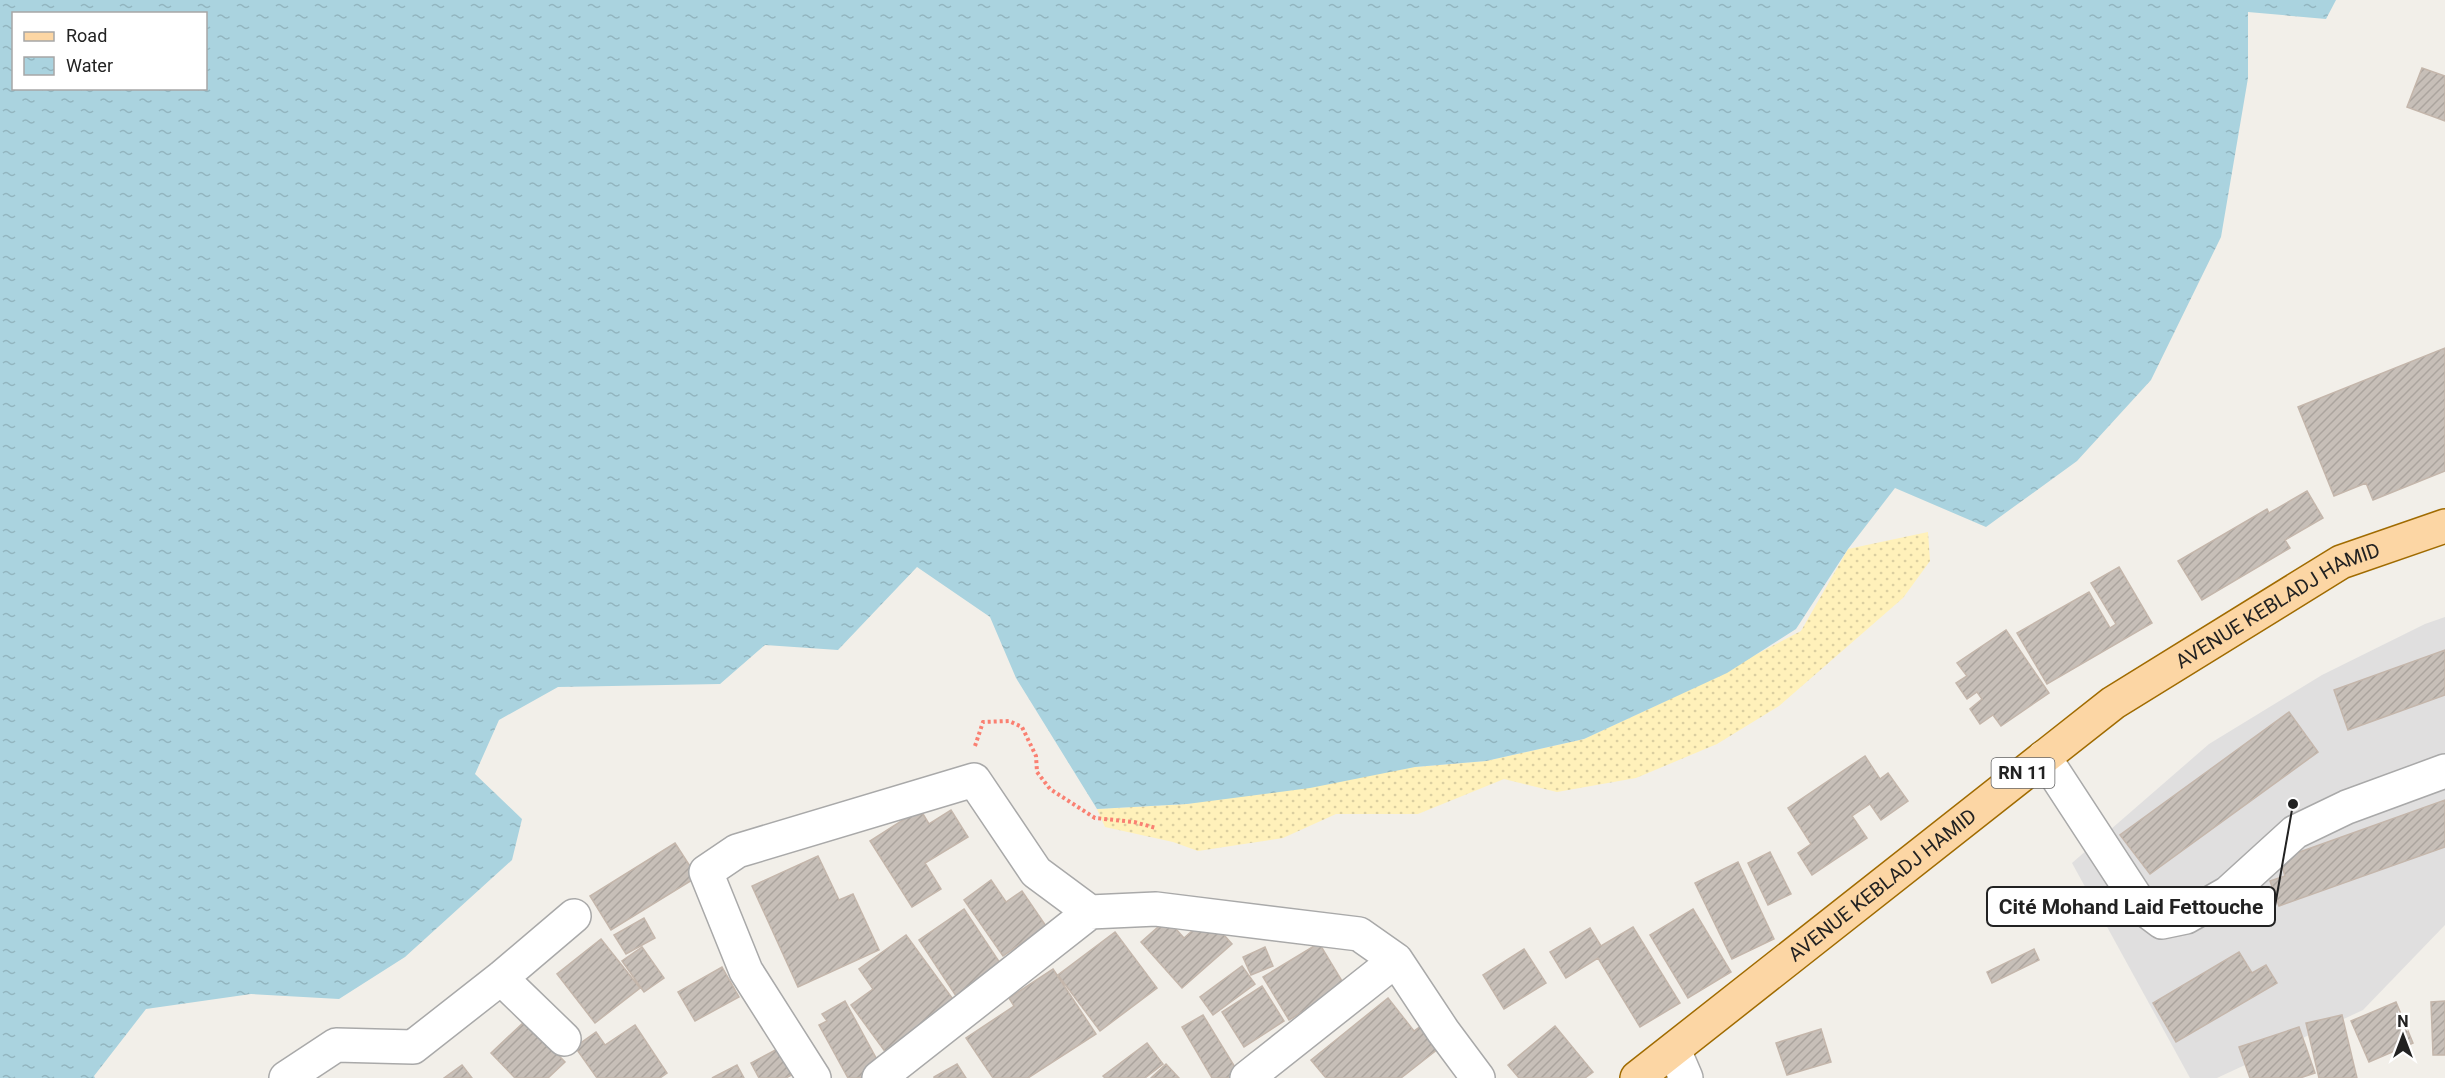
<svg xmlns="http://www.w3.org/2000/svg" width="2445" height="1078" font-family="Roboto,sans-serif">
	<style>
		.residential { fill: #e0dfdf }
		.sand { fill: url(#sand-dots) }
		.water { fill: url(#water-ripples); fill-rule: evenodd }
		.building { fill: url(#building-hatch); stroke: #c4b6ab; stroke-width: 1.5 }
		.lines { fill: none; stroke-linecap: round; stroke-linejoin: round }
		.street-casing { stroke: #a9a9a9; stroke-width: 36 }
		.primary-casing { stroke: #a06b00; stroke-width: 36 }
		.path { stroke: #fa8072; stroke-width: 4; stroke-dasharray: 3 3; stroke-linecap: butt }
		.street { stroke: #fff; stroke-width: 33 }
		.primary { stroke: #fcd6a4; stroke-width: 33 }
		.labels { text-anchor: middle; stroke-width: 4.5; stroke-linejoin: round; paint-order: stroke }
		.shield { fill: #fff; stroke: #646464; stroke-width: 1.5 }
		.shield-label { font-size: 18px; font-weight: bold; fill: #222 }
		.street-label { font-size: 20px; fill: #222; stroke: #fff }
		.leader { fill: none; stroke: #222; stroke-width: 2 }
		.callout-dot { fill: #222; stroke: #fff; stroke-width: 2 }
		.callout { fill: #fff; stroke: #222; stroke-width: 2 }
		.callout-label { font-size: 21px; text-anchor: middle; font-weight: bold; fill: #222 }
	</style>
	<defs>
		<pattern id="sand-dots" width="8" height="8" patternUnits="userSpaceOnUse" patternTransform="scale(1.5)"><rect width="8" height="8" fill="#fff1ba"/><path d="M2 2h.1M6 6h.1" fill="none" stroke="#dacea0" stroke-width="1.8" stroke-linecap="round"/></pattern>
		<pattern id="water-ripples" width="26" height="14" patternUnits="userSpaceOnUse" patternTransform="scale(1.5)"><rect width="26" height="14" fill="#aad3df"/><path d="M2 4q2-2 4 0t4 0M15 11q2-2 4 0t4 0" fill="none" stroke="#92b5bf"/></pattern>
		<pattern id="building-hatch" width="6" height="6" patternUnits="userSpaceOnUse" patternTransform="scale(1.5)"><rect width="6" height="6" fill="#c7bfb8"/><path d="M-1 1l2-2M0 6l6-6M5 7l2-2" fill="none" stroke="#aba49e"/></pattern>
	</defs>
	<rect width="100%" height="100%" fill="#f2efe9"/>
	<!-- residential -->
	<path class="residential" d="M2445,617v308l-82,85 -146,68h-27l-118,-215 137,-119 113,-69 103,-51z"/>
	<!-- sand -->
	<path class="sand" d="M1928,532l2,29 -27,37 -124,108 -62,38 -81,34 -79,14 -53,-13 -86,35h-82l-53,24 -85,13 -25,-9 -68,-15 -8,-18 90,-5 228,-37 71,-6 98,-22 84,-39 133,-69 47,-82z"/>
	<!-- water -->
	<path class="water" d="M0,0h2336l-10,19 -78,-7v66l-27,159 -70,143 -74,81 -91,66 -91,-39 -47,61 -52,80 -69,44 -143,66 -98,22 -71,6 -105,21 -123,16 -90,5 -81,-131 -26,-61 -73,-50 -79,83 -73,-5 -45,39 -162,3 -59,33 -24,54 47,45 -10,41 -107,97 -66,42 -88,-5 -105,15 -52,67 1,2h-95zM14,14h192v74h-192z"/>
	<!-- building -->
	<path class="building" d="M2422,68l23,8v45l-38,-14z
		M2445,348v123l-72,29 -7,-17 -32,13 -36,-89z
		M2307,491l16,27 -38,22 5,8 -88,52 -24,-39 89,-52 2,4z
		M2119,567l33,56 -105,61 -30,-51 72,-41 21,36 6,-4 -25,-41z
		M2006,630l43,63 -48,33 -8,-11 -13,9 -10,-15 12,-10 -5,-7 -10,7 -11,-16 11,-7 -10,-13z
		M2445,650v45l-97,35 -14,-40z
		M2289,712l29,40 -168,122 -30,-39z
		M1865,756l15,23 8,-6 20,28 -27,19 -11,-16 -18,12 15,22 -55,37 -14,-22 13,-9 -23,-36z
		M2445,800v47l-166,59 -9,-25 15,-5 -5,-17z
		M920,809l9,15 22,-14 17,27 -43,26 16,26 -29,18 -42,-66z
		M675,843l22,34 -86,53 -21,-34z
		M1770,852l21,42 -23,11 -20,-42z
		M818,856l21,44 14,-6 26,56 -81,37 -46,-101z
		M1738,862l36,77 -42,20 -37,-76z
		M991,880l15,22 16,-11 24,35 -43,30 -39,-56z
		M964,909l42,63 -46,30 -41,-62z
		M1693,909l38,63 -43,26 -38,-63z
		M1208,917l24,27 -50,44 -41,-46 26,-23 17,19z
		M644,918l11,20 -29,16 -12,-19z
		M1633,927l47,76 -40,24 -42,-69 -32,20 -16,-26 40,-24 11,18z
		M1115,932l42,56 -57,43 -42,-56z
		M906,935l52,71 -69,51 -38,-52 22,-16 -14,-20z
		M601,939l39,49 -45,35 -38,-49z
		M1319,943l26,43 -56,34 -26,-43z
		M642,947l22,31 -20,14 -22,-31z
		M1265,947l8,19 -22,9 -8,-18z
		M1524,949l22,34 -42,26 -21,-34z
		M2034,949l5,11 -47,23 -5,-11z
		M2239,952l13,21 14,-8 11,18 -101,59 -23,-39z
		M1242,966l13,18 -42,31 -13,-18z
		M722,967l17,30 -44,24 -17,-29z
		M1053,969l43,65 -68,44h-35l-27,-40 48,-32 -5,-8z
		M1262,986l22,35 -40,26 -22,-35z
		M1388,998l26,33 15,-11 18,22 -46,36h-75l-15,-18z
		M845,1001l36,66 -21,11h-12l-29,-53 8,-4 -5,-7z
		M2445,1001v54h-12l-2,-53z
		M2396,1002l17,41 -44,19 -18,-41z
		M1203,1015l38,62 -2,1h-27l-30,-51z
		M2342,1015l15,63h-38l-13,-55z
		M525,1021l40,41 -17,16h-33l-24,-25z
		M635,1025l32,48 -7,5h-63l-22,-31 21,-15 9,13z
		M1555,1026l38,46 -8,6h-66l-11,-13z
		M2299,1027l16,46 -15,5h-50l-11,-31z
		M1821,1029l10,33 -44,13 -11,-32z
		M1147,1043l16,21 -18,14h-40l-2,-2z
		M783,1046l14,26 -11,6h-27l-8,-15z
		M957,1064l9,14h-32v-1z
		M1166,1064l13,14h-28z
		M462,1065l10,13h-28z
		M737,1065l7,13h-32z"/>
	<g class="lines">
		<!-- street casing -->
		<g class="street-casing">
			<path id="street" d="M2044,757l98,150 20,15 24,-5 42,-24 67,-61 52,-25 98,-36
				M501,978l63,61
				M1674,1050l12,28
				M286,1078l50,-33 77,2 88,-69 73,-62
				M814,1078l-68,-107 -40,-99 31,-21 237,-71 62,92 54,40
				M879,1078l211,-166 66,-3 203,25 37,26 47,71 35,47
				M1247,1078l149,-118"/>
		</g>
		<!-- primary casing -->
		<g class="primary-casing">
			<g id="primary">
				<path id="s1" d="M1637,1078l476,-375 228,-141 104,-36"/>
			</g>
		</g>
		<!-- path -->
		<path class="path" d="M975,746l8,-24 26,-1 13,6 14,29 1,16 13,17 45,29 39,4 22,6"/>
		<!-- street -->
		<use href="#street" class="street"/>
		<!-- primary -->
		<use href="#primary" class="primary"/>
	</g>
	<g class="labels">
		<!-- shield labels -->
		<rect class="shield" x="1991.5" y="758" width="63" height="30" rx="4.5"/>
		<g class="shield-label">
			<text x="2023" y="779">RN 11</text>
		</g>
		<!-- street labels -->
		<g class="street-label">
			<text dy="7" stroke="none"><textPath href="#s1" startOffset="798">AVENUE KEBLADJ HAMID</textPath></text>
			<text dy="7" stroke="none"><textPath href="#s1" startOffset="312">AVENUE KEBLADJ HAMID</textPath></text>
		</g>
	</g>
	<!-- callouts -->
	<path class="leader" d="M2293 804L2275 906"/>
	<circle class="callout-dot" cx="2293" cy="804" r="6"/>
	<rect class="callout" x="1987" y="887" width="288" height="39" rx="6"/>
	<g class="callout-label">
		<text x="2131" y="914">Cité Mohand Laid Fettouche</text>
	</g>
	<!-- legend -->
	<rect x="12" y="12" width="195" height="78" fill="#ffffff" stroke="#a7a7a7" stroke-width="1.5"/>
	<rect x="24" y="32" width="30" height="9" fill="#fcd6a4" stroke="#a7a7a7" stroke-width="1.5"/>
	<text x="66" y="42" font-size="18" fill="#222222">Road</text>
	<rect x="24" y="57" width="30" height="18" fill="url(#water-ripples)" stroke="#a7a7a7" stroke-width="1.5"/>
	<text x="66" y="72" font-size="18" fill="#222222">Water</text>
	<!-- north arrow -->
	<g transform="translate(2403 1036)" stroke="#ffffff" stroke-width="4.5" paint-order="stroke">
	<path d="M0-4.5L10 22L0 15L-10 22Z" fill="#222222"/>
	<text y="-9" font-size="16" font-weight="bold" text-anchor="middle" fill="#222222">N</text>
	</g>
</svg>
